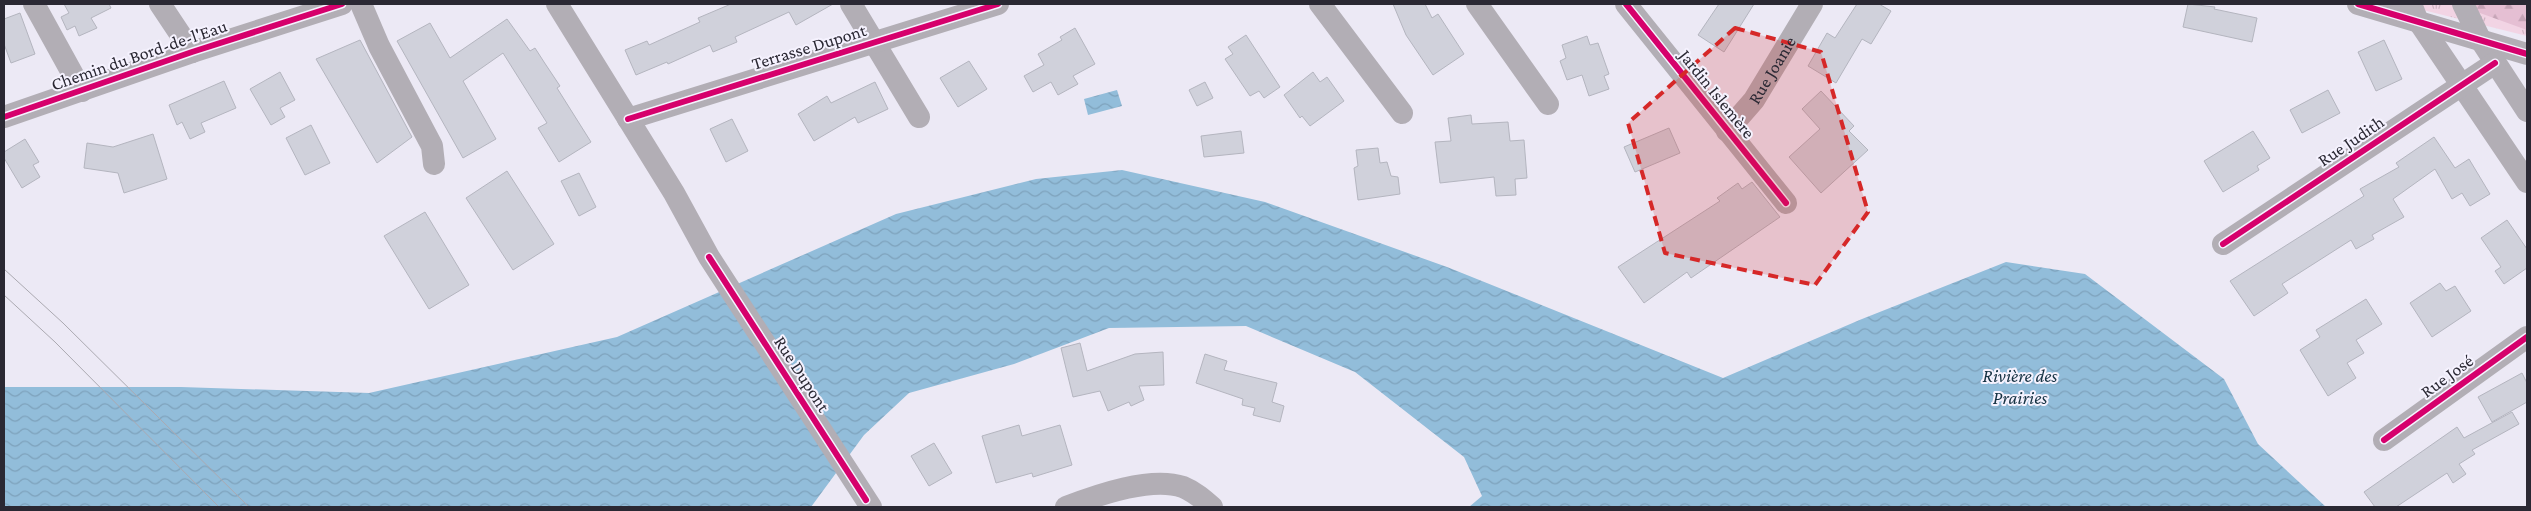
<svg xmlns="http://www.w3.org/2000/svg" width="2531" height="511" font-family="'Crimson Pro',serif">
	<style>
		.grass { fill: url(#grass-tufts) }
		.forest { fill: url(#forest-firs) }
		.water { fill: url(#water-waves) }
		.building { fill: #d0d1db; stroke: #b4b5bf }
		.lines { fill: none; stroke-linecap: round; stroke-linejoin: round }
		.minor { stroke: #b2aeb5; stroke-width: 22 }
		.tram { stroke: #aba9b1; stroke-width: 1 }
		.cycleway-casing { stroke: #f5f2fe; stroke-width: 9 }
		.cycleway { stroke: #d6006c; stroke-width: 6 }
		.marked { fill: #d62828; fill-opacity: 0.2; stroke: #d62828; stroke-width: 4; stroke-dasharray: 10 6; stroke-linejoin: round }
		.labels { text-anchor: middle; stroke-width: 4; stroke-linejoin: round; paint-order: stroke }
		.street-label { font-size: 18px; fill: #2a2833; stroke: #f5f2fe }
		.water-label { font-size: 19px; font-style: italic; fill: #143142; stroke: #f5f2fe }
	</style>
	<defs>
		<pattern id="grass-tufts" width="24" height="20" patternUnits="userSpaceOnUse" patternTransform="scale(1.25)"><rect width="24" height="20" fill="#f2d4e4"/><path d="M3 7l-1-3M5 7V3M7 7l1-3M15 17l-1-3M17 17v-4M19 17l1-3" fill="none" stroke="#d0b6c4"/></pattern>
		<pattern id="forest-firs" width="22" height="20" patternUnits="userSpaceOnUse" patternTransform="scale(1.25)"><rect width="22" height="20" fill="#e5bfd3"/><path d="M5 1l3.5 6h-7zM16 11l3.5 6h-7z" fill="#c5a4b6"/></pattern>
		<pattern id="water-waves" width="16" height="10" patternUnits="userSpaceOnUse" patternTransform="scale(1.25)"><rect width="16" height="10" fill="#92bdda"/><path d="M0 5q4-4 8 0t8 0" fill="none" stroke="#7ea2bc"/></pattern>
	</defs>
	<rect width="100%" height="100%" fill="#ece9f5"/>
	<!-- grass -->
	<path class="grass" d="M2399,4h128v32z"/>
	<!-- forest -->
	<path class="forest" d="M2455,4h72v26z"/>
	<!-- water -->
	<path class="water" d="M1117,90l5,16 -34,9 -4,-16z
		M1122,170l143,32 182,65 276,111 139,-59 144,-57 79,12 139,105 34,65 68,63h-857l13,-11 -18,-39 -109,-85 -109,-46 -137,2 -95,36 -105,29 -45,42 -53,72h-807v-120h177l188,6 248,-56 279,-123 140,-35z"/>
	<!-- building -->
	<path class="building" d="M64,4h45l2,4 -20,10 6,10 -18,8 -4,-10 -8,4 -6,-13 8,-4z
		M731,4h102l-37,21 -7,-13 -54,25 2,5 -24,10 -3,-7 -42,19 -1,-2 -31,13 -11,-25 22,-9 2,4 51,-23 -2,-4z
		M1393,4h32l7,14 6,-4 26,40 -31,21 -27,-40z
		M1719,4h35l-30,48 -26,-17z
		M1857,4h22l12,7 -20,33 -9,-5 -26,44 -28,-17 19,-33 8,5z
		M2188,4l27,3 -1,2 43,9 -5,24 -69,-15z
		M20,13l15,41 -24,9 -7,-19v-25z
		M507,19l23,32 5,-3 9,14 16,24 -3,2 34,54 -32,20 -21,-34 9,-5 -44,-70 -40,28 33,58 -33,19 -66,-117 33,-18 20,35z
		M1075,28l20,36 -22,12 5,8 -20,11 -7,-13 -18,10 -9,-16 20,-11 -6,-11 24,-14 -2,-3z
		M1246,35l34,52 -16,11 -5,-7 -9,5 -25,-37 8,-5 -5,-7z
		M1587,36l3,9 8,-2 11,31 -5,2 5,13 -20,7 -7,-21 -15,5 -7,-19 6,-3 -4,-13z
		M360,40l52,97 -35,26 -61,-104z
		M2384,40l18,39 -26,12 -18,-39z
		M969,61l18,28 -29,18 -18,-29z
		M280,72l15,28 -15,8 5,9 -14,8 -21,-36z
		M1313,72l7,10 7,-5 17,24 -34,25 -8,-10 -2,2 -16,-23z
		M224,81l12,27 -35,15 4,9 -15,7 -8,-17 -5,3 -8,-20z
		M875,82l13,27 -30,14 -3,-6 -41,24 -16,-27 29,-18 4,7z
		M1205,82l8,16 -16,8 -8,-16z
		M2328,90l12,23 -38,20 -12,-23z
		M1821,91l33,35 -5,5 19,19 -47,43 -32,-36 31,-28 -18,-20z
		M1471,115l1,9 36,-2 2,19 14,-1 3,38 -12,1 1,16 -20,1 -2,-19 -54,6 -5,-41 16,-1 -3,-23z
		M732,119l16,32 -22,11 -16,-33z
		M311,125l19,38 -25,12 -19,-37z
		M1669,128l11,25 -45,19 -11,-25z
		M1241,131l3,22 -40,4 -3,-21z
		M2253,131l17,27 -13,8 2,4 -36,22 -19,-31z
		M153,134l14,45 -43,14 -6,-20 -34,-5 3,-25 26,4z
		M2434,137l21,31 14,-9 21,35 -20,12 -8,-13 -10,6 -17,-30 -42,30 11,18 -32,18 2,4 -18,10 -5,-9 -69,44 6,9 -34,23 -24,-35 134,-85 -4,-7 39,-22 -3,-4z
		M25,139l14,23 -6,3 7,12 -18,11 -18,-30v-6z
		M1378,148l2,15 7,-1 4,14 7,1 2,17 -42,6 -4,-32 4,-2 -2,-16z
		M507,171l47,73 -41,26 -47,-72z
		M579,173l17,34 -17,9 -18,-35z
		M1752,182l28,35 -89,61 -4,-6 -43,31 -26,-36 102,-66 -3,-3 21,-15 4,6z
		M425,212l44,73 -40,24 -45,-73z
		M2507,220l20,29v19l-23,16 -9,-13 6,-4 -20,-29z
		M2440,283l6,8 9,-5 16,25 -39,26 -22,-34z
		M2366,299l16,25 -26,16 8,13 -17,10 9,15 -28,18 -28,-46 20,-13 -4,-7z
		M1080,343l7,28 48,-17 28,-2 1,33 -25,1 5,14 -13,6 -2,-4 -21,9 -8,-20 -27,6 -12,-49z
		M1205,354l22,7 -3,9 53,13 -5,19 12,4 -4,16 -27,-7 2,-7 -13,-3 1,-6 -47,-16z
		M2522,373l5,10v19l-35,20 -14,-25z
		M2512,412l7,12 -47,26 3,4 -16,10 7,10 -13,9 -6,-10 -51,34h-21l-11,-15 93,-65 7,11z
		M1019,425l3,11 38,-11 12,40 -39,12 -1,-4 -36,10 -14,-47z
		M934,443l18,30 -23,13 -18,-30z"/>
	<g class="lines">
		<!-- minor -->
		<g class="minor">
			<path d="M34,4l48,87"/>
			<path d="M160,4l32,48"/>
			<path d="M361,4l18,42 53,100 2,18"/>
			<path d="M557,4l117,189 35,64 162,250"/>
			<path d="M851,4l68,113"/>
			<path d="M1320,4l82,109"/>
			<path d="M1477,4l71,100"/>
			<path d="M1626,4l160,199"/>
			<path d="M2358,4l169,50"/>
			<path d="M2411,4l6,15 110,163"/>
			<path d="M2463,4l17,35 47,72"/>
			<path d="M4,117l188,-65 150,-48"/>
			<path d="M628,119l370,-115"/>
			<path id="s1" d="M1727,131l27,-31 58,-96"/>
			<path d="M2223,244l272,-181"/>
			<path d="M2384,440l143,-103"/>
			<path d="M1066,507c31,-12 85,-31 117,-20 12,5 20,12 29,20"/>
		</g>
		<!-- tram -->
		<path class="tram" d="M4,269l59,54 186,184
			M4,295l51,47 164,165"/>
		<!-- cycleway casing -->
		<g class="cycleway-casing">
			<path id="cycleway" d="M1626,4l160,199
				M2358,4l169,50
				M4,117l188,-65 150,-48
				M628,119l370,-115
				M2223,244l272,-181
				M709,257l157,243
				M2384,440l143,-103"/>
		</g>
		<!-- cycleway -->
		<use href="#cycleway" class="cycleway"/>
	</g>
	<!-- marked area -->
	<path class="marked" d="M1735,28l86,24 47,160 -53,73 -150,-32 -37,-130z"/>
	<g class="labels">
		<!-- street labels -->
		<g class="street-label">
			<text transform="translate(809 47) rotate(-17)" y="6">Terrasse Dupont</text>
			<text transform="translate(139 55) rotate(-19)" y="6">Chemin du Bord-de-l'Eau</text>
			<text dy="6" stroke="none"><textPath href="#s1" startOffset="76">Rue Joanie</textPath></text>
			<text transform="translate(1717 94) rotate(51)" y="6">Jardin Islemère</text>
			<text transform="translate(2351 141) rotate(-34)" y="6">Rue Judith</text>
			<text transform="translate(802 374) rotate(57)" y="6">Rue Dupont</text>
			<text transform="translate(2447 376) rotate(-36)" y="6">Rue José</text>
		</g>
		<!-- water labels -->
		<g class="water-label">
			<text x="2020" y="382">Rivière des<tspan x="2020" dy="22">Prairies</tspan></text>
		</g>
	</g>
	<!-- border -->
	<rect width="2531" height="511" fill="none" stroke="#2a2833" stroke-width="10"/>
</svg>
